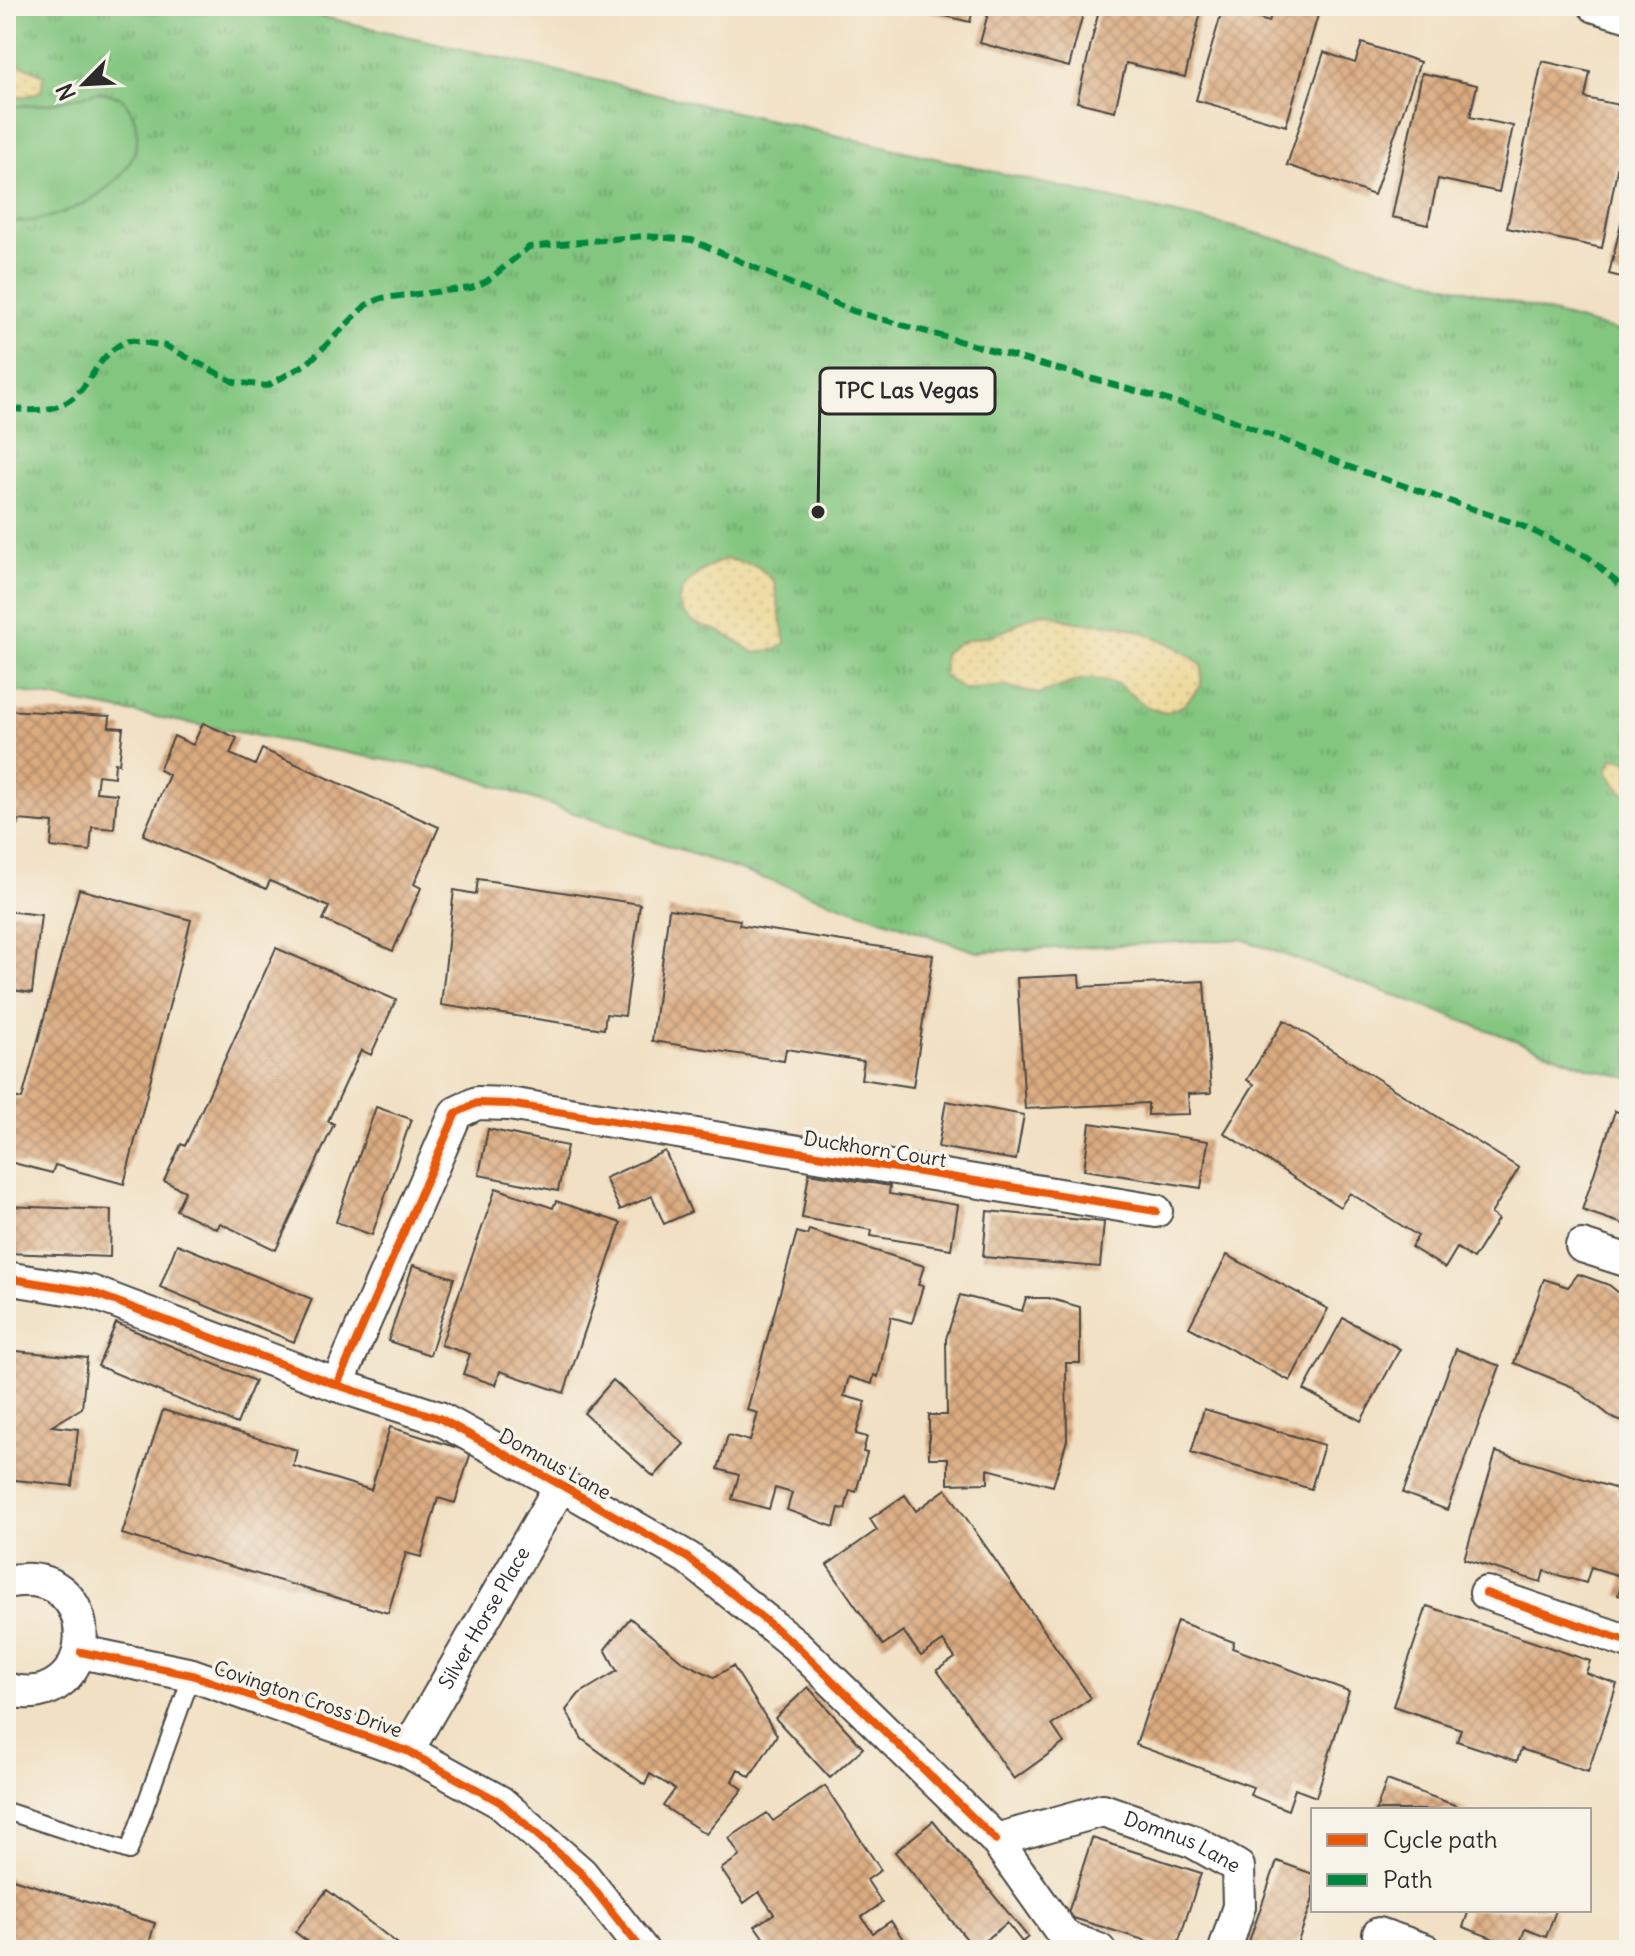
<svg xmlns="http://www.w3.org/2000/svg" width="1635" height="1956" font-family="Delius,sans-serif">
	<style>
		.grass { fill: url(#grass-tufts); stroke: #577856; stroke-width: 2 }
		.sand { fill: url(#sand-dots); stroke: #8c8264; stroke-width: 2 }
		.pitch { fill: #83c680; stroke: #577856; stroke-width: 2 }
		.building { fill: url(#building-cross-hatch) }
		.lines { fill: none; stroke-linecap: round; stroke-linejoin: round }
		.lane-casing { stroke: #494642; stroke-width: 20 }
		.street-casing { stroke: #494642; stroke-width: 36 }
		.lane { stroke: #fff; stroke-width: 16 }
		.street { stroke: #fff; stroke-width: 32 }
		.quiet { stroke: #00873e; stroke-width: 6; stroke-dasharray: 12 6; stroke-linecap: butt }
		.cycleway-casing { stroke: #f7f3e8; stroke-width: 13 }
		.cycleway { stroke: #e8590c; stroke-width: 8 }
		.labels { text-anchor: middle; stroke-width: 7; stroke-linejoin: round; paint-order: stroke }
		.street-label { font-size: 20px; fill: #2b2b2b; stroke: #f7f3e8 }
		.leader { fill: none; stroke: #2b2b2b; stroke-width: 3 }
		.callout-dot { fill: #2b2b2b; stroke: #f7f3e8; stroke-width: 3 }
		.callout { fill: #f7f3e8; stroke: #2b2b2b; stroke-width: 3 }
		.callout-label { font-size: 22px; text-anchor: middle; font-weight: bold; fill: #2b2b2b }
	</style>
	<defs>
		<pattern id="grass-tufts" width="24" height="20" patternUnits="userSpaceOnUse" patternTransform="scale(2)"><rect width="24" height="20" fill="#83c680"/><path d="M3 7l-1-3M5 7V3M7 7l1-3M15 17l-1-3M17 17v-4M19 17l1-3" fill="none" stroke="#6ba169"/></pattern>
		<pattern id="sand-dots" width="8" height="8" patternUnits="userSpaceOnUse" patternTransform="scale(2)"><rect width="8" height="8" fill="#eeda9e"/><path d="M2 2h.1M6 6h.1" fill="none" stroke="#cb8" stroke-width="1.8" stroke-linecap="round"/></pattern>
		<pattern id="building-cross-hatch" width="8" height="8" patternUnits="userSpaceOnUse" patternTransform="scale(2)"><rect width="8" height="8" fill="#dbab80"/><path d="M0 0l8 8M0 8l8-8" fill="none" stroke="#b28b69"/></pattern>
	</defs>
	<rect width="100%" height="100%" fill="#f7f3e8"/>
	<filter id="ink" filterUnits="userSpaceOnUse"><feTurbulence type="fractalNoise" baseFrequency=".0125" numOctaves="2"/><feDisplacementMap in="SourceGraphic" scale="16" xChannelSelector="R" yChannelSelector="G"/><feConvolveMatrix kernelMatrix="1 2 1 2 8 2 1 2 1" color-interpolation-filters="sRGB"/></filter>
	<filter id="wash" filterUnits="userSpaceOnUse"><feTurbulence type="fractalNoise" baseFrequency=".006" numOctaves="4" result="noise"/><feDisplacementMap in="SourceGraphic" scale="32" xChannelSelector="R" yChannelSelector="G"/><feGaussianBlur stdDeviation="1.8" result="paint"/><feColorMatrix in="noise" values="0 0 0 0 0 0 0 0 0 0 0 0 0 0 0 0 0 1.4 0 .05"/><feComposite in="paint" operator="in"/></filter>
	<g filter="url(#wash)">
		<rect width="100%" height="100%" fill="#f1e0c3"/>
		<!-- grass -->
		<path class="grass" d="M6,6h285l11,6 931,215 396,107v744l-39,-10 -348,-129 -265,13 -516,-178 -455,-85z"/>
		<!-- sand -->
		<path class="sand" d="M6,58l38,17 -3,16 -13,5 -22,1z
			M727,559l30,7 17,15 11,62 -7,6 -23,4c-13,-8 -25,-17 -39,-23 -8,-3 -18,-4 -24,-9 -34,-27 12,-55 35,-62z
			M1048,613c26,11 35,10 62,11 24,2 76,24 92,42l-1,20 -17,19 -18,8 -16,-4 -33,-25 -15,-4 -19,-1 -44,15 -34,-8 -41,4 -20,-14v-22c17,-17 31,-14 52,-20 20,-6 31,-21 52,-21z
			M1612,758l17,2v35l-11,-7 -11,-17z"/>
		<!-- pitch -->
		<path class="pitch" d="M98,92l23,5c58,67 -54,132 -115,124v-114l42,-3z"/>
		<g id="blocks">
			<!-- building -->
			<path class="building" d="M904,6h70l-4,16z
				M990,6h95l-16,61 -89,-24z
				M1100,6h74l27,6 -16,65 -59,-14 -11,48 -38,-9z
				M1273,6l45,9 -32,111 -90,-26 27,-92 46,14z
				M1362,43l58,19 -46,133 -87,-30 37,-113 31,11z
				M1542,61l48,11 -5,26 44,9 -27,141 -95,-20z
				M1422,73l55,12 -7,32 43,9 -14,66 -61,-13 -10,46 -36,-8z
				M1628,194h1v85l-20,-5z
				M6,710l104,6 -1,11 14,1 -4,36 -4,-1 -1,14 -16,-2 -2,17 21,2 -3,35 -22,-2 -2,24 -39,-4 2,-24 -34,-3 -1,5 -12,-1z
				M203,723l34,15 -7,16 25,11 7,-16 177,78 -25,57 7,4 -28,63 -70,-31 6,-13 -59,-26 -4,8 -123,-54 26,-60 -10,-5 15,-34 19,9z
				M478,879l162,25 -15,112 -19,-2 -2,15 -163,-24 13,-115 22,4z
				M79,889l112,31 -67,264 -69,-19 -3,8 -46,-12 6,-23 -6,-2v-41l16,4z
				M669,909l71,11 -1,5 194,30 -20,132 -52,-8 3,-18 -78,-12 -2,12 -132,-20z
				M6,911l35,4 -9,78 -26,-4z
				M276,948l120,52 -25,55 -10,-5 -33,71 6,3 -58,126 -56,-27 -3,6 -41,-19 9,-19 -21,-10 17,-37 4,2z
				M1079,975l1,12 124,-6 7,112 -23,1 1,20 -41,1v-12l-123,6 -8,-131z
				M1284,1020l235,148 -28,46 7,5 -25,40 -16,-11 -12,20 -34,-21 7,-11 -68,-43 -10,14 -116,-74 30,-49 -7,-4z
				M946,1101l78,14 -8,45 -78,-13z
				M376,1107l35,12 -39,116 -36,-13z
				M1615,1111l14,4v111l-47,-16z
				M1090,1123l118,18 -7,47 -117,-18z
				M488,1129l79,17 -9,45 -79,-16z
				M665,1151l26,61 -27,12 -12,-28 -32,14 -15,-32z
				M809,1173l81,13 -1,8 69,11 -7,44 -80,-13 1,-6 -70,-12z
				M496,1188l57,20 3,-7 65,22 -57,170 -64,-22 -4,14 -33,-11 7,-20 -29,-9z
				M6,1206l105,4 -1,47 -104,-4z
				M987,1211l117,11 -4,45 -117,-10z
				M809,1230l115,36 -6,19 5,1 -11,37 -21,-6 -13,60 -4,-2 -2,9 -23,-7 -5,19 22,6 -10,32 11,3 -4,15 4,1 -11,39 -6,-2 -5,19 -6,-1 -5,19 -47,-17 5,-17 -17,-5 -6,21 -37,-10 7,-24 -21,-6 10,-34 22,6 8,-28 -11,-3 50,-178 10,3z
				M177,1244l135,55 -18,43 -134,-55z
				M1227,1255l101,54 -38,72 -101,-54z
				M413,1265l41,13 -24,77 -42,-14z
				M1578,1274l31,11 20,16v123l-15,-5 -41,-32 -59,-24 30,-84 24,8z
				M960,1295l62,16 4,-13h22l32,9v56h-14l1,77 -14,46 -65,-17v14l-40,1v-26h-19v-43h18l-1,-76z
				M1343,1318l57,31 -39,72 -57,-31z
				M116,1323l139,58 -18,43 -139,-58z
				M1456,1349l44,17 -53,144 -44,-17z
				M6,1350l81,8 -5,50 -30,18 26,3 -6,57 -66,-7z
				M613,1380l71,64 -30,33 -70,-64z
				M1204,1409l120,36 -13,44 -120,-36z
				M163,1410l134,40 -4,16 78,24 19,-63 81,25 -16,51 -17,-5 -17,59 -15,-4 -18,60 -266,-79z
				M1496,1452l121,37 -1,4 13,4v101l-11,-3 5,-18 -32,-10 -5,16 -42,-12 -3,11 -77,-23z
				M946,1489l145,209 -39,27 12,18 -50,36 -77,-109 18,-12 -12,-17 -22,15 -18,-25 -20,14 -56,-80 50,-35 -7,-11 35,-24 11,16z
				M1427,1606l163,55 -4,12 31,11 -29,88 -67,-23 -4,12 -60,-20 4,-12 -68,-23z
				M630,1618l53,44 31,15 19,-11 44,69 -27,42 -12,-8 -6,12 11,8 -37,45 -43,-28 12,-17 -25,-15 -5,11 -63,-46 -16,-29 13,-16 38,-23 -12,-22z
				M1177,1621l57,21 -2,6 117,43 -33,106 -21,-8 -7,21 -38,-15 3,-8 -117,-42z
				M808,1687l55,61 -33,30 -55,-60z
				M1387,1780l81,30h-92z
				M825,1786l56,84 -14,10 15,23 -20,14 11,16 18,-12 19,29h-138l-17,-24 19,-12 -15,-22 -15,11 -23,-34 19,-13 -11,-18 38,-25 6,8z
				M933,1821l95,116 -6,5 -15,-19 -32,26 -80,-97z
				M1092,1838l109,35 -25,77 -109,-34z
				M1277,1861l36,13v25l-18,51h-49z
				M6,1877l149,46 -8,27h-141z
				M327,1890l79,60h-87l-24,-18z
				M1469,1910h87l-10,27 -21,-8 -7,19 -55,-21z"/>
		</g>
	</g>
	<g filter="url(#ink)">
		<use href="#blocks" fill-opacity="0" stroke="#494642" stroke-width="2"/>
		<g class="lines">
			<!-- lane casing -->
			<g class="lane-casing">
				<path id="lane" d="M6,1811l123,40 63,-176"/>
			</g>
			<!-- street casing -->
			<g class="street-casing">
				<g id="street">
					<path d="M1595,6l34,10"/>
					<path d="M1582,1246l47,15"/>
					<path d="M6,1278l85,14 246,93 102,33 122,67 127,73 109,88 199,194"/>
					<path d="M337,1385l119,-272 21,-10 32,1 647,107"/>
					<path d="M6,1582c104,-22 95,135 0,107"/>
					<path d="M1486,1593l143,49"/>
					<path d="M81,1652l111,23 215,76 93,51 81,71 61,77"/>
					<path id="s1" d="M407,1751l154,-266"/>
					<path d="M1379,1934l46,16"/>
					<path id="s2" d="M1099,1950l-34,-13 -69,-97 107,-30 91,32 44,25 1,39 -14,44"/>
				</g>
			</g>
			<!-- lane -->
			<use href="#lane" class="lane"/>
			<!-- street -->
			<use href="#street" class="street"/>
			<!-- quiet -->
			<path class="quiet" d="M6,389l9,20c82,10 65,-49 114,-69l37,6 68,36 33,4 41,-23 58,-58 16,-7 89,-10 16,-7 42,-34 115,-11 48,4 161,71 364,103 138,55 165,56 68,32 41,36"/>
			<!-- cycleway casing -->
			<g class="cycleway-casing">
				<path id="cycleway" d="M6,1278l85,14 246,93 102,33 122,67 127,73 109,88 199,194
					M337,1385l119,-272 21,-10 32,1 647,107
					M1486,1593l143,49
					M81,1652l111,23 215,76 93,51 81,71 61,77"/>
			</g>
			<!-- cycleway -->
			<use href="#cycleway" class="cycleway"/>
		</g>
	</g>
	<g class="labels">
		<!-- street labels -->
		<g class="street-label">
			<text transform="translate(875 1149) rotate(9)" y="7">Duckhorn Court</text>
			<text transform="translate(555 1464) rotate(29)" y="7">Domnus Lane</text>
			<text dy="7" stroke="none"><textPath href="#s1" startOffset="154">Silver Horse Place</textPath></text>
			<text transform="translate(308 1699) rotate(19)" y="7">Covington Cross Drive</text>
			<text dy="7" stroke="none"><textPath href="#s2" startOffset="352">Domnus Lane</textPath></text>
		</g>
	</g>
	<!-- callouts -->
	<path class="leader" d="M818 512L820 391"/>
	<circle class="callout-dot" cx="818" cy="512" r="8"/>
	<rect class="callout" x="820" y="368" width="175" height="46" rx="8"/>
	<g class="callout-label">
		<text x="907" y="398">TPC Las Vegas</text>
	</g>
	<!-- margin -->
	<rect width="1635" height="1956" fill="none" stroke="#f7f3e8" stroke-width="32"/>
	<!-- legend -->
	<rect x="1311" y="1808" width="280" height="104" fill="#f7f3e8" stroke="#a5a39c" stroke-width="2"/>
	<rect x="1327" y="1834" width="40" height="12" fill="#e8590c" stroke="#a5a39c" stroke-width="2"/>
	<text x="1383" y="1848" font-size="24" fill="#2b2b2b">Cycle path</text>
	<rect x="1327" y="1874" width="40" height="12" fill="#00873e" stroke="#a5a39c" stroke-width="2"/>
	<text x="1383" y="1888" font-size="24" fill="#2b2b2b">Path</text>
	<!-- north arrow -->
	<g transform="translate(84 84) rotate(246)" stroke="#f7f3e8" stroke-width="6" paint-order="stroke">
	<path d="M0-6L14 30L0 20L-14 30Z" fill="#2b2b2b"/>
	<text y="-12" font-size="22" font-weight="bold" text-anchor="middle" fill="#2b2b2b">N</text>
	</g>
</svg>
